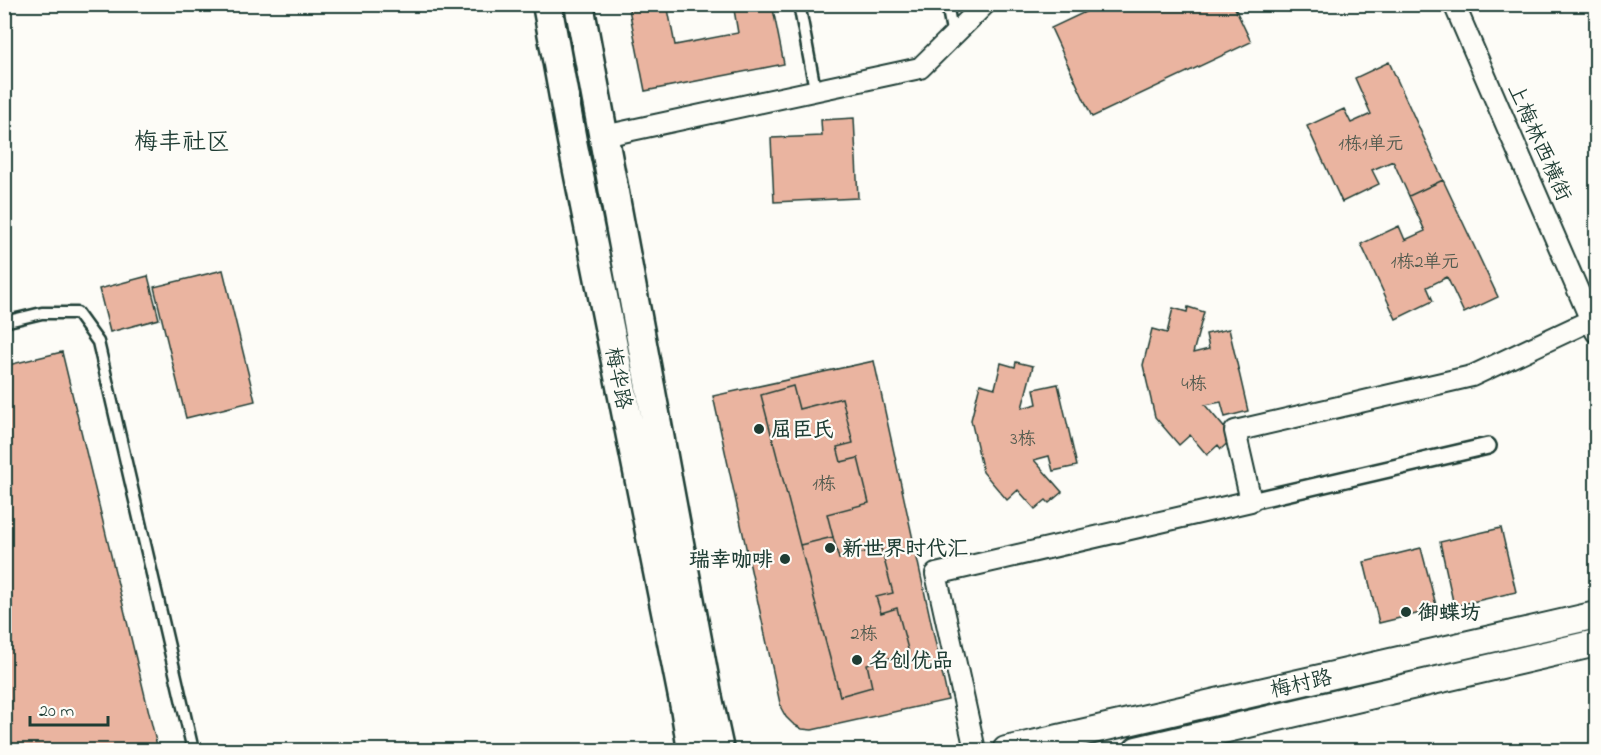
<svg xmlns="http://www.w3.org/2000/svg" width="1601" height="755" font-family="'Indie Flower','LXGW WenKai TC',sans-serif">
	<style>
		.building { fill: #eab4a0; stroke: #1f3d34; stroke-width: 1.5 }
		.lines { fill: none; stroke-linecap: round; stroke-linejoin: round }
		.service-casing { stroke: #1f3d34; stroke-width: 15 }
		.pedestrian-casing { stroke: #1f3d34; stroke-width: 20 }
		.minor-casing { stroke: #1f3d34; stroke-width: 24 }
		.tertiary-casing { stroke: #1f3d34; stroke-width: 30 }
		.secondary-casing { stroke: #1f3d34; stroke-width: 33 }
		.service { stroke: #fdfcf7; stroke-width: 10 }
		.pedestrian { stroke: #fdfcf7; stroke-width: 15 }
		.minor { stroke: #fdfcf7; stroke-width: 20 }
		.tertiary { stroke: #fdfcf7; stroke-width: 26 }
		.secondary { stroke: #fdfcf7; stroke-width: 28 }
		.poi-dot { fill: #1f3d34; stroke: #fdfcf7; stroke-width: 2 }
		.labels { text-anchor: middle; stroke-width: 4.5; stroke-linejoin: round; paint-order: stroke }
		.number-label { font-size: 18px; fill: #525b4f }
		.street-label { font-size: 21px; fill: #1f3d34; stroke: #fdfcf7 }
		.poi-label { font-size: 21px; font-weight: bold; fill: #1f3d34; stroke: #fdfcf7; text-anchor: start }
		.quarter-label { font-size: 24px; fill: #1f3d34; stroke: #fdfcf7 }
	</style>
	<rect width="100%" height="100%" fill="#fdfcf7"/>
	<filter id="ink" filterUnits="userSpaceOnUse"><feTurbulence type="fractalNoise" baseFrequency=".0167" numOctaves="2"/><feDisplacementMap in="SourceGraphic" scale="12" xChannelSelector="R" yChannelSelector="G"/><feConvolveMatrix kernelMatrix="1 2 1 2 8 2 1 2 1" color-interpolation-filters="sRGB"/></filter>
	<g filter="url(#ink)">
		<!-- building -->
		<path class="building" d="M628,4h39l8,41 63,-12 -5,-29h39l12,60 -139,27z
			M1102,4h131l18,38 -159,75 -41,-89z
			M1389,62l54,118 -34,16 -16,-35 -21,9 7,14 -37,18 -35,-76 37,-17 7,14 20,-9 -16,-36z
			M854,118l4,80 -84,4 -3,-64 51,-2 -1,-16z
			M1443,180l55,117 -34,16 -17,-36 -20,10 6,14 -37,18 -35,-75 38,-18 6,14 20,-9 -16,-35z
			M223,270l32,131 -69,17 -32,-131z
			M148,276l11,43 -49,13 -11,-43z
			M1188,307l16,5 -11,41 16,-4 -3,-15 23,-5 19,82 -23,6 -4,-15 -16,3 28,33 -12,11 -3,-4 -11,10 -17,-20 -11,10 -24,-28 -12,-52 9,-36 15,4 6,-25 14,4z
			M62,352l96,398h-154v-384z
			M874,361l74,339 -136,30 -10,-1 -9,-5 -7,-7 -5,-9 -68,-312z
			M1016,362l17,4 -11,42 15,-4 -3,-15 24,-5 19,82 -24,5 -4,-15 -15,4 28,32 -13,11 -3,-3 -11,9 -17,-19 -11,10 -24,-28 -12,-52 9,-36 15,4 6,-25 14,4z
			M793,386l6,23 43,-11 11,45 -16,4 4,15 17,-4 11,45 -42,11 6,23 -33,8 -39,-150z
			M1501,528l15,64 -62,14 -14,-64z
			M833,537l6,22 42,-11 12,45 -17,4 5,16 16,-5 12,45 -42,11 5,23 -32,9 -40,-151z
			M1421,548l16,61 -58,14 -15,-61z"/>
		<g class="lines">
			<!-- service casing -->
			<g class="service-casing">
				<path id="service" d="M799,4l16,85
					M947,4l6,32
					M4,322l38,-9h35l21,29 95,408"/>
			</g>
			<!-- pedestrian casing -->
			<g class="pedestrian-casing">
				<path id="pedestrian" d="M1251,501l237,-55"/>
			</g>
			<!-- minor casing -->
			<g class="minor-casing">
				<path id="minor" d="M1454,4l142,328
					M604,136l316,-68 65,-64
					M975,750l-39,-176 315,-73 -16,-70 237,-55 119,-56"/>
			</g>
			<!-- tertiary casing -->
			<g class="tertiary-casing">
				<path id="tertiary" d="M1006,750l590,-135
					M1137,750l459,-107"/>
			</g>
			<!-- secondary casing -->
			<g class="secondary-casing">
				<path id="secondary" d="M547,4l25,137 113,566 7,43
					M579,4l129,695 11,51"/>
			</g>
			<!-- service -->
			<use href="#service" class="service"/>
			<!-- pedestrian -->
			<use href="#pedestrian" class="pedestrian"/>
			<!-- minor -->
			<use href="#minor" class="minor"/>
			<!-- tertiary -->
			<use href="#tertiary" class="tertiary"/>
			<!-- secondary -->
			<use href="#secondary" class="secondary"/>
		</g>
	</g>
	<!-- markers -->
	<g class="poi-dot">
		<circle cx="759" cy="429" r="6"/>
		<circle cx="830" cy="548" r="6"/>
		<circle cx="785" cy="559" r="6"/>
		<circle cx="1406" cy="612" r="6"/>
		<circle cx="857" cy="660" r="6"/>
	</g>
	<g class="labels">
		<!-- number labels -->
		<g class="number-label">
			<text x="1371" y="149">1栋1单元</text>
			<text x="1425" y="267">1栋2单元</text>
			<text x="1194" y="389">4栋</text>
			<text x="1023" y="444">3栋</text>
			<text x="824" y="489">1栋</text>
			<text x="864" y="639">2栋</text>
		</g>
		<!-- street labels -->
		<g class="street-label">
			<text transform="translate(1540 142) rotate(66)" y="7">上梅林西横街</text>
			<text transform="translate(619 378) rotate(79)" y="7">梅华路</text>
			<text transform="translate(1301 683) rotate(-13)" y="7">梅村路</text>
		</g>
		<!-- poi labels -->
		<g class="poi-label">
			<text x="771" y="436">屈臣氏</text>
			<text x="842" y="555">新世界时代汇</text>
			<text x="773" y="566" text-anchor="end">瑞幸咖啡</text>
			<text x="1418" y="619">御蝶坊</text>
			<text x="869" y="667">名创优品</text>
		</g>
		<!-- quarter labels -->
		<g class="quarter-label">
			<text x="182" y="149">梅丰社区</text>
		</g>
	</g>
	<!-- margin -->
	<rect width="1601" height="755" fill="none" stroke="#fdfcf7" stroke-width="24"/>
	<rect x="12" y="12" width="1577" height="731" fill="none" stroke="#1f3d34" stroke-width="2" filter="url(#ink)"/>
	<!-- scale -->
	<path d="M30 716v9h78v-9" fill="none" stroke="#1f3d34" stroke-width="3"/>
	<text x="39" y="716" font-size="18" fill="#1f3d34" stroke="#fdfcf7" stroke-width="4.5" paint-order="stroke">20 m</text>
</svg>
